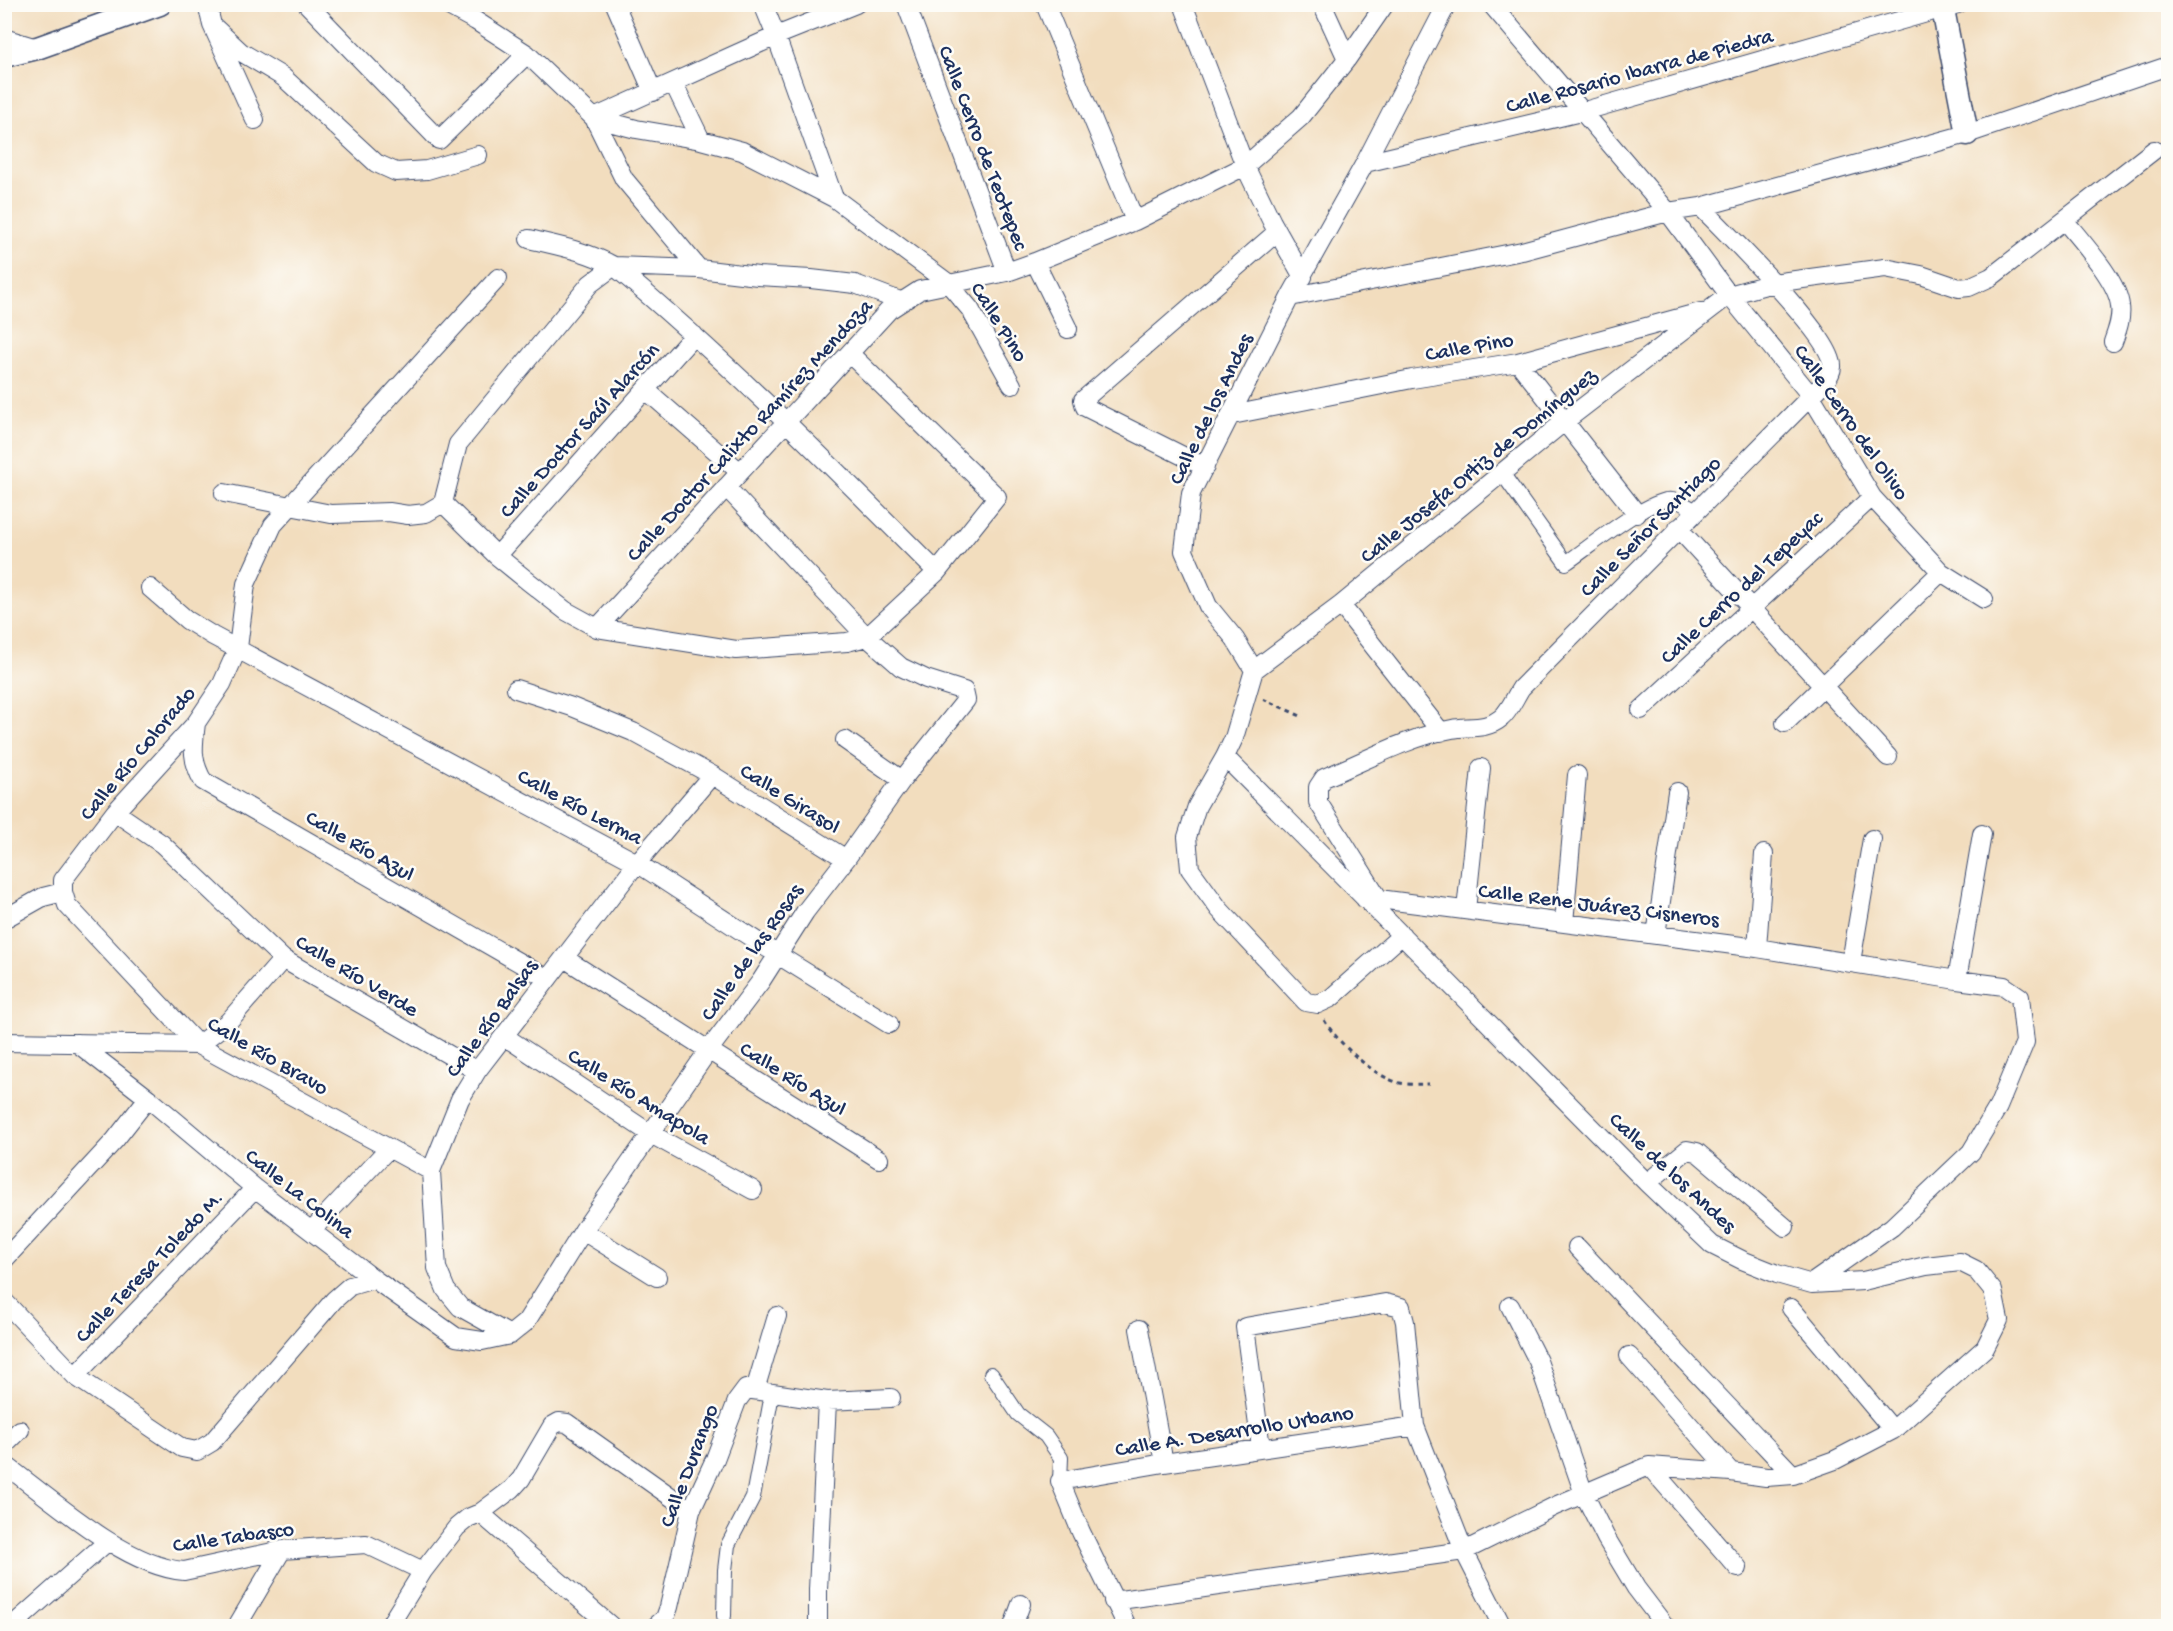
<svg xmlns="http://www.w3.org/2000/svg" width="2173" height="1631" font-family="'Gochi Hand',sans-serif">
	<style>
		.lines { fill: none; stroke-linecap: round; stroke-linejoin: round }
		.pedestrian-casing { stroke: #3b496c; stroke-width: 16 }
		.minor-casing { stroke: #3b496c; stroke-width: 20 }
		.tertiary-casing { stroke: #3b496c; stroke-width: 25 }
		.path { stroke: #3b496c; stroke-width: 3; stroke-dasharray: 4.5 4.5; stroke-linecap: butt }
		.pedestrian { stroke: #fff; stroke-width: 14 }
		.minor { stroke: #fff; stroke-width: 18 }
		.tertiary { stroke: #fff; stroke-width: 22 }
		.labels { text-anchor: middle; stroke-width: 5; stroke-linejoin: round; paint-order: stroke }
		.street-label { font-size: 22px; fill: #1b2f5e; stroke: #fdfcf7 }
	</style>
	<rect width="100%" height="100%" fill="#fdfcf7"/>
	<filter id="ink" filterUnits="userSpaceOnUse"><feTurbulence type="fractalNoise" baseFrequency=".0167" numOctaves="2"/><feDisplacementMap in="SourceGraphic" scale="12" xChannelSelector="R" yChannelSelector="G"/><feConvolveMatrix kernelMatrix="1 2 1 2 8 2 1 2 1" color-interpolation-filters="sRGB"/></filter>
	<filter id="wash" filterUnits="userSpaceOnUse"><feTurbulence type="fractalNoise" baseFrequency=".008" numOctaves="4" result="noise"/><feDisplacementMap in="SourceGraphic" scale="24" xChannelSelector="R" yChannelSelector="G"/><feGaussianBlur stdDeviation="1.35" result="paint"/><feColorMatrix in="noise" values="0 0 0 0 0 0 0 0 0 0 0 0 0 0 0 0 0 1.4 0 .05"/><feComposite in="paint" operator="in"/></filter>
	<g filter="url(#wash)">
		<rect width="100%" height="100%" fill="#f2ddbe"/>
	</g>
	<g filter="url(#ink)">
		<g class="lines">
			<!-- pedestrian casing -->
			<g class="pedestrian-casing">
				<path id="pedestrian" d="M1502,473l64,90c25,-17 72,-56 100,-63 11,-2 21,6 30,11
					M991,1374l27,40 28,22 15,22 -1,23
					M724,1616l1,-46 3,-25 25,-48 19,-103"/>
			</g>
			<!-- minor casing -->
			<g class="minor-casing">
				<path id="minor" d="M207,4l5,21 43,95
					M307,4l132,136 88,-86
					M445,4l31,17 51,33 67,64 42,11 65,11 41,11 92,47 114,85 22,26 42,76
					M615,4l38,88
					M763,4l13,32 58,162
					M906,4l101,268
					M1045,4l90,217
					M1183,4l62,162 27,56 31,55
					M1322,4l25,55
					M1491,4l177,208 61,83 82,101 61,101 69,75 43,27
					M212,25l29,27 42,25 93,86 20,9 31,-2 51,-15
					M4,38l33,10
					M674,84l27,56
					M1365,163l216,-51 377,-108
					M2065,221c16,20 53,60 55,85 2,12 -3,25 -7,36
					M529,239c29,7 58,12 85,27 114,95 218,201 323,306
					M1035,262l33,67
					M614,266l85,3 59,7 53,3 44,5 45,17
					M699,269l-75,-90 -30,-61 182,-82 80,-32
					M1290,297l232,-46 146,-39 33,-5 266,-73 201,-68
					M1518,362l119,152
					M646,390l94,82
					M1232,415l180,-36 106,-17 183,-50
					M1205,467l-120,-60 -2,-7 194,-168
					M224,493l107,21 58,-2 19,3 18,-2 17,-10
					M443,503l54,53 32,26 37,29 31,17 139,22 111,-8 20,-5 70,-65 60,-75 -147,-143
					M443,503l15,-59 132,-160 24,-18
					M1678,528l210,229
					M497,556l197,-221
					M150,588l37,32 26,16 424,227 141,92 111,69
					M1341,605l100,127
					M597,628l292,-318 31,-20 87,-18 28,-10 100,-41 110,-55 56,-49 46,-58 38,-55
					M1254,670l87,-65 224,-184 164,-126 44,-12 112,-15 36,7 38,13 10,-1 22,-10 163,-127
					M516,689l56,18 61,25 79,43 134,84
					M1641,710l231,-213
					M196,723c-3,24 -5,37 7,58l345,198
					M1785,723l156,-151
					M845,740l57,40
					M115,812l47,32 121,115 194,112
					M1365,899h14l378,49 200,32 47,6 16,11 5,45 -27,65 -27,45 -79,75 -80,56
					M1379,899l-61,-97v-15l6,-9c41,-17 84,-41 128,-49 17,-3 35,1 49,-11 8,-6 14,-21 20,-30l290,-292c8,-8 20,-18 21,-29 3,-28 -108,-136 -131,-160
					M1466,910l15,-142
					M4,919l39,-22 20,-5
					M1564,923l13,-148
					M1402,935l-71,63 -13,6 -12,-2 -87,-93 -29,-40 -3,-32 10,-31 28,-49 9,-19 20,-68 -19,-31 -27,-33 -24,-55 7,-58 99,-196 75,-134 82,-159
					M1656,935l21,-143
					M1757,948l7,-94
					M564,958l315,201
					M1851,962l21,-123
					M1957,980l25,-146
					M504,1036l147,98 102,56
					M4,1042l194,3 30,-23 55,-63
					M77,1043l71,55 107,90 119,91 82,58 26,4 28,-6 16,-13 57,-91 125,-180 53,-70 44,-69 41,-53 56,-79 64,-80 -2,-9 -38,-12 -25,-12 -34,-30 -141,-150
					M431,1171l-233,-126 -131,-140 -4,-13v-12l52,-68 81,-89 26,-39 16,-36 8,-64 27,-59 225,-247
					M1647,1183l40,-33 10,2 88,75
					M311,1231l78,-83
					M583,1231l74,46
					M1577,1247l216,228
					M4,1260l111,-120 33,-42
					M4,1301l71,75 107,72 15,3 15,-9 122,-142 16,-14 24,-7
					M1510,1306l28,55 46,133 22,44 30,50 29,38
					M1791,1308l102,122
					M1139,1329l25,134
					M510,1335l-50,-28 -14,-17 -9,-22 -6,-97 29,-72 17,-28 160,-208 75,-88
					M1629,1356l102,116
					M75,1376l180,-188
					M755,1390l22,-74
					M4,1446l16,-16
					M1261,1448l-16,-121 140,-24 16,4 4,15 10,104 49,125 38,75
					M4,1464c46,34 122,103 180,107l98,-21 84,-6 57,27
					M1649,1466l89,102
					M480,1513l131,113
					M1113,1601l351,-50 91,-45 94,-40 82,6 35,5 27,-2 42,-15 58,-30 92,-82 14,-28 -6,-29 -17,-21 -16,-8 -34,4 -63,15 -51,3 -35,-10 -35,-14 -30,-15 -65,-62 -422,-426
					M12,1626l95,-84
					M237,1626l45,-76
					M389,1626l34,-55 34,-44 11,-9 12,-5 32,-24 9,-10 31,-53 7,-4 8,1 124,88
					M656,1626l9,-8 4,-11 22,-96 24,-52 22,-58 9,-12 81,12 64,-3
					M818,1626v-36l9,-189
					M1013,1626l8,-22
					M1127,1626l-46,-94 -21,-51 104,-18 251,-37"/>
			</g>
			<!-- tertiary casing -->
			<g class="tertiary-casing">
				<path id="tertiary" d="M1942,4l25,130
					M4,56l33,-8 123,-44"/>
			</g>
			<!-- path -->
			<path class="path" d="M1263,699l40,18
				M1324,1020c14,23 50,57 76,63 9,2 20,1 29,1"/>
			<!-- pedestrian -->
			<use href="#pedestrian" class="pedestrian"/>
			<!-- minor -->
			<use href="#minor" class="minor"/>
			<!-- tertiary -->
			<use href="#tertiary" class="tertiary"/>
		</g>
	</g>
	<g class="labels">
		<!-- street labels -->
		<g class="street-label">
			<text transform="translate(1639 69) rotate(-15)" y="8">Calle Rosario Ibarra de Piedra</text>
			<text transform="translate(985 147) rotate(69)" y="8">Calle Cerro de Teotepec</text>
			<text transform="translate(1001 321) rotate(58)" y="8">Calle Pino</text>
			<text transform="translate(1469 345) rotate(-10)" y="8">Calle Pino</text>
			<text transform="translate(1209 408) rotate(-64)" y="8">Calle de los Andes</text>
			<text transform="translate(1853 421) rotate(55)" y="8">Calle Cerro del Olivo</text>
			<text transform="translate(578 429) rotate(-48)" y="8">Calle Doctor Saúl Alarcón</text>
			<text transform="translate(748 429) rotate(-47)" y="8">Calle Doctor Calixto Ramírez Mendoza</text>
			<text transform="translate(1477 464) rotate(-39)" y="8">Calle Josefa Ortiz de Domínguez</text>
			<text transform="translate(1649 525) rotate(-45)" y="8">Calle Señor Santiago</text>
			<text transform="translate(1740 586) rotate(-43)" y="8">Calle Cerro del Tepeyac</text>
			<text transform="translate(136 752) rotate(-50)" y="8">Calle Río Colorado</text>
			<text transform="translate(791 797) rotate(32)" y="8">Calle Girasol</text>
			<text transform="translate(581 805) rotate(28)" y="8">Calle Río Lerma</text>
			<text transform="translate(361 844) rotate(30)" y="8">Calle Río Azul</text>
			<text transform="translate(1599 903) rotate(7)" y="8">Calle Rene Juárez Cisneros</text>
			<text transform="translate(750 951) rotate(-55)" y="8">Calle de las Rosas</text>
			<text transform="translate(358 974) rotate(31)" y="8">Calle Río Verde</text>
			<text transform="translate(490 1017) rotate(-54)" y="8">Calle Río Balsas</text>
			<text transform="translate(269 1054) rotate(30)" y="8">Calle Río Bravo</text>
			<text transform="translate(794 1077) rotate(32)" y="8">Calle Río Azul</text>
			<text transform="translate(640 1095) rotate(32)" y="8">Calle Río Amapola</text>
			<text transform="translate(1674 1171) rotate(43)" y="8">Calle de los Andes</text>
			<text transform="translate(301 1192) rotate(38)" y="8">Calle La Colina</text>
			<text transform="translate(148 1265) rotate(-46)" y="8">Calle Teresa Toledo M.</text>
			<text transform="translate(1234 1429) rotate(-9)" y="8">Calle A. Desarrollo Urbano</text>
			<text transform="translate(687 1465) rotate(-69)" y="8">Calle Durango</text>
			<text transform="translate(233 1535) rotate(-8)" y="8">Calle Tabasco</text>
		</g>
	</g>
	<!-- margin -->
	<rect width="2173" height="1631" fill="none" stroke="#fdfcf7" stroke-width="24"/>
</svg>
